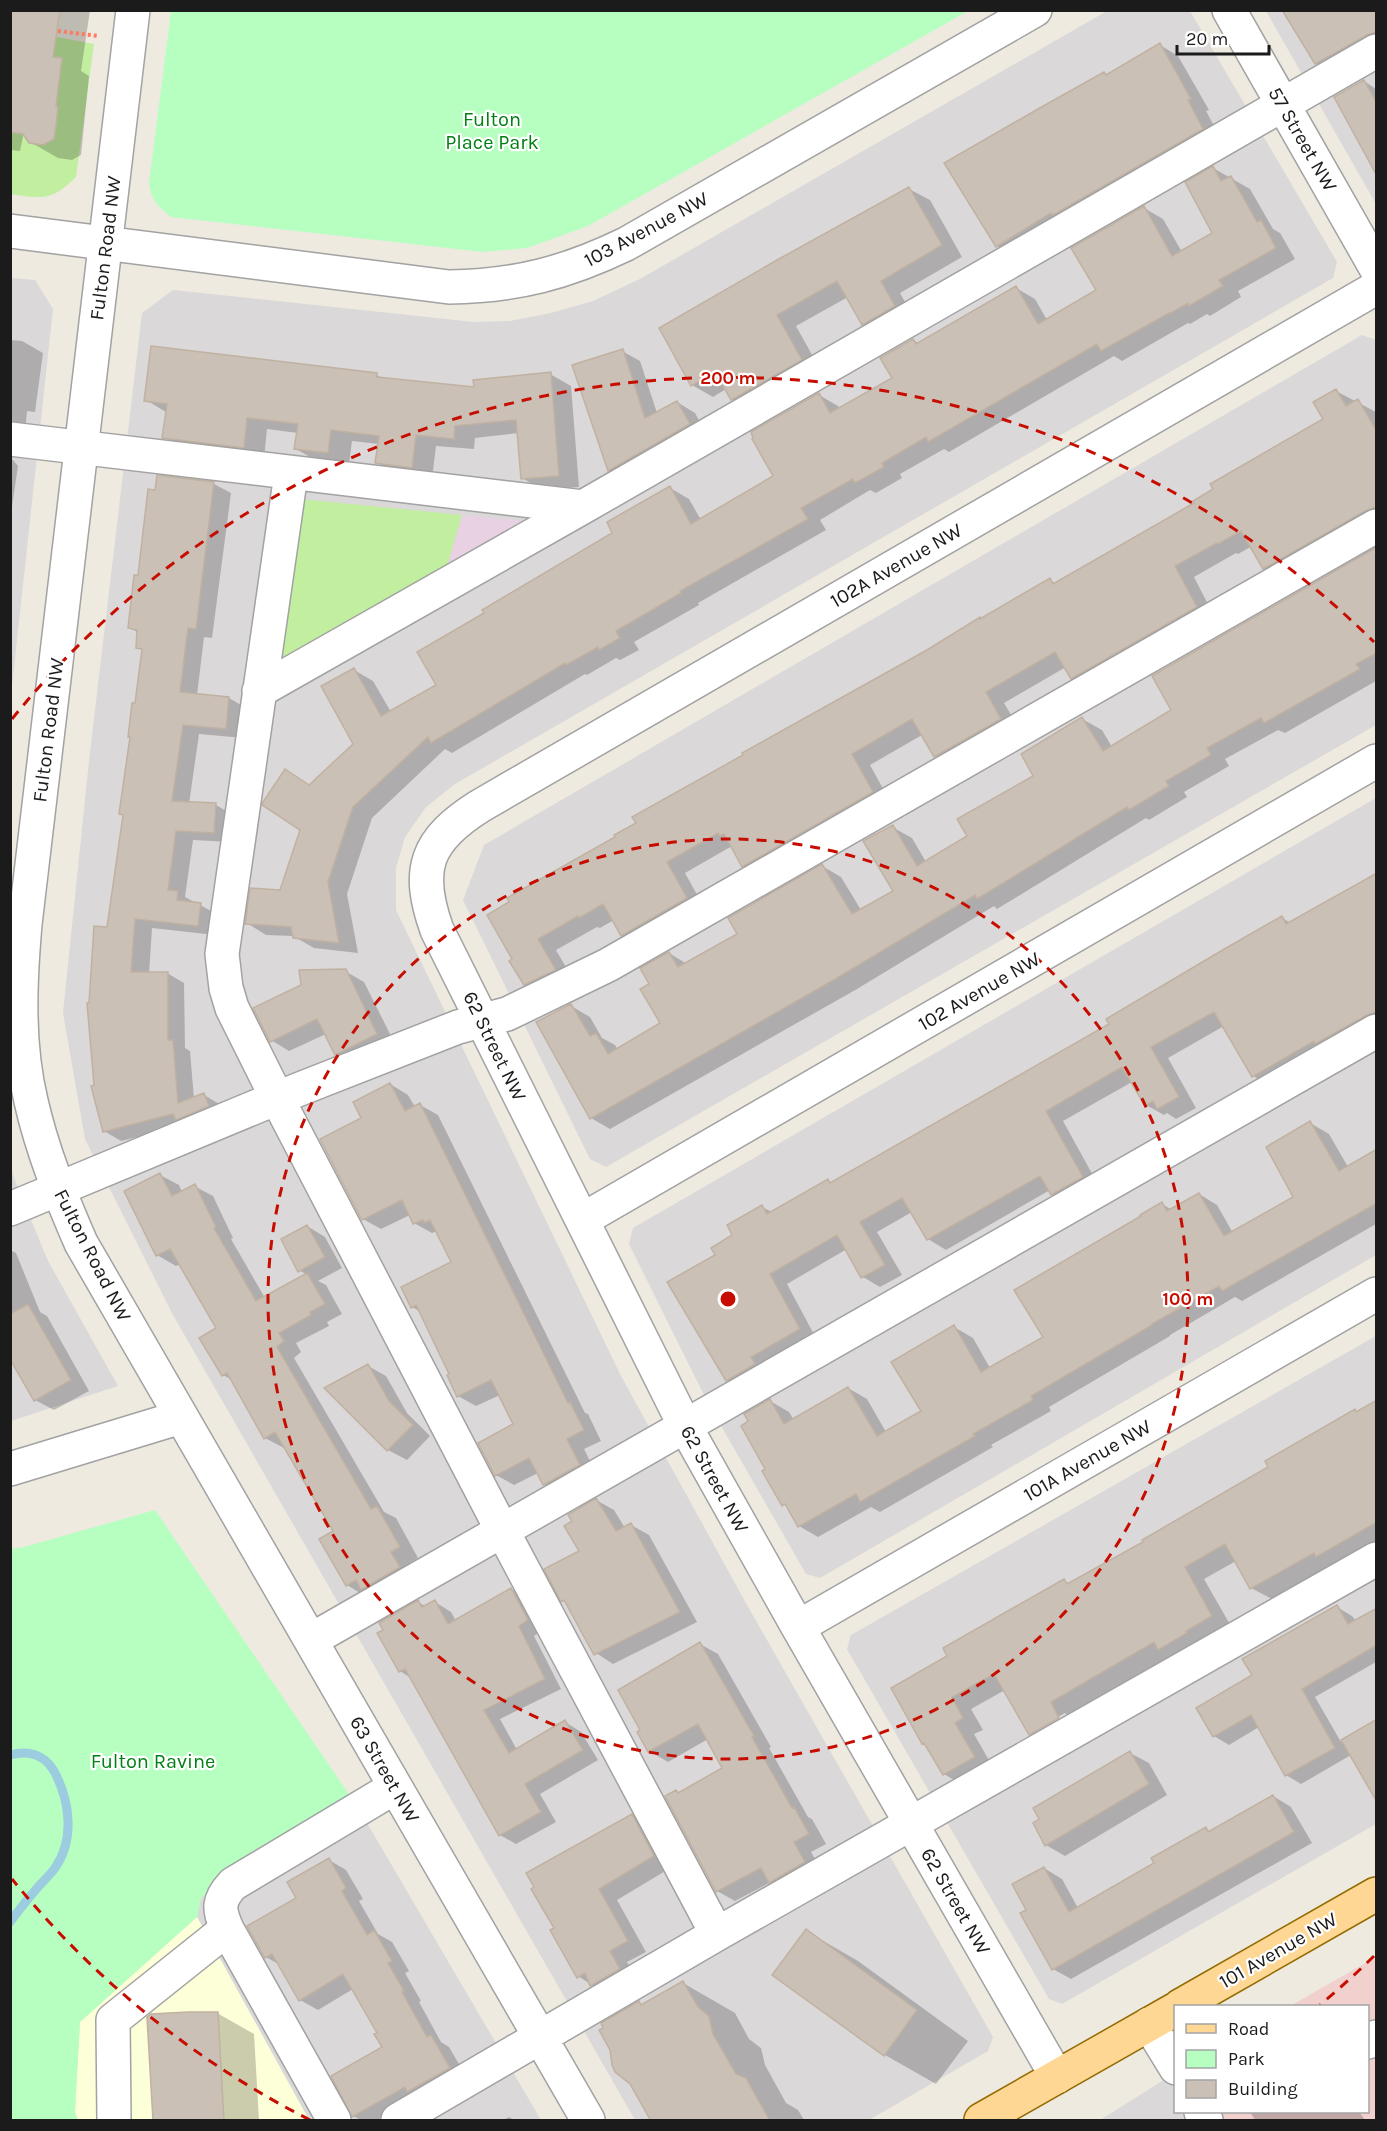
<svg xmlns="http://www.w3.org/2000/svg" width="1387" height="2131" font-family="Karla,sans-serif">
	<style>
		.residential { fill: #dad8d8 }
		.commercial { fill: #f1d0cd }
		.industrial { fill: #e8d1e2 }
		.education { fill: #fdffd8 }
		.grass { fill: #c2eea0 }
		.park { fill: #b7fec1 }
		.shadow { fill: #0003; fill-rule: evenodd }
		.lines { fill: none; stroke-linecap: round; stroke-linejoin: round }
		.stream { stroke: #9ccce0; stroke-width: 9 }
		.building { fill: #cac0b6; stroke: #c1b1a1; stroke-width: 1.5 }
		.minor-casing { stroke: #a2a2a2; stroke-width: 36 }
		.major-casing { stroke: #936b00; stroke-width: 36 }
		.path { stroke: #ff7a60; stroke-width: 4; stroke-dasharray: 3 3; stroke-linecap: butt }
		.minor { stroke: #fff; stroke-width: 33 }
		.major { stroke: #ffd794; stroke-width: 33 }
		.ring { fill: none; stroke: #c70c00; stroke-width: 3; stroke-dasharray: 10 8 }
		.labels { text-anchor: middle; stroke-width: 4.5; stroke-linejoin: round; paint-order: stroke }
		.park-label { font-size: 20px; fill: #028014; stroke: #fff }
		.street-label { font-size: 20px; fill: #1b1b1b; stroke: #fff }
		.centre { fill: #c70c00; stroke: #fff; stroke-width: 3 }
		.ring-label { font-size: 18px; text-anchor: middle; font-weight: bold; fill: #c70c00; stroke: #fff; stroke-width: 4.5; stroke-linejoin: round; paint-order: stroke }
	</style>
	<rect width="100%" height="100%" fill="#eeeae0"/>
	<!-- residential -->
	<path class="residential" d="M1107,11h83l147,251 -4,16 -878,506 -29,23 -21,30 -9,31v42l225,466 126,229 246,432 -5,14 -119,69h-234l-462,-805 -88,-176 -22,-126 26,-252 53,-448 31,-23 301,32 36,-1 41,-8 42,-12 47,-22z
		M1266,11h110v193z
		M11,278l24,2 18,29 -42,386z
		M1362,335l14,5v385l-770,442 -16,-8 -127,-259 21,-55z
		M1376,798v457l-556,323 -14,-4 -98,-171 -79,-159 4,-16z
		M10,1165l5,16 33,80 70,125 -107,35z
		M1376,1336v488l-314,180 -13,-5 -202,-350 4,-14z
		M357,1806l184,314h-232l-112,-203 4,-19z
		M1175,2073l1,39h44l5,8h-125z"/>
	<!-- commercial -->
	<path class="commercial" d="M1376,1957v163h-151l-5,-8h148v-106h-78z"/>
	<!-- industrial -->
	<path class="industrial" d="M462,515l70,7 -89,58z"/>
	<!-- education -->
	<path class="education" d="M197,1917l112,203h-231l-3,-8 5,-90z"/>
	<!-- grass -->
	<path class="grass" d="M52,36l42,8 -18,133c-24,24 -34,22 -65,17v-62l12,2 6,9 14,2 13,-20 2,-18 -9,-2v-48z
		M290,498l172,17 -19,65 -152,88 -26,-23z"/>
	<!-- park -->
	<path class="park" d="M171,11v-1l797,1 -380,215 -61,22 -44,4 -312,-35c-13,-10 -20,-17 -22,-34z
		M155,1510l202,296 -156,92 -4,19 -117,105 -5,90 3,8h-67l-1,-571 14,-2z"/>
	<!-- shadow -->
	<path class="shadow" d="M10,10h80l-9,61 8,5 -8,79 -9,5 -14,-2 -28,-16 -6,-10 -4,19 -10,-1z
		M1376,10v38l-43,25 -17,-10z
		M1160,45l18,11 31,54 -3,1 15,28 -205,117 -19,-10 107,-172 3,2z
		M1364,81l12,8v78z
		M1213,168l37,21 23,40 7,4 15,26 -57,32 3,6 -31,19 -3,-2 -17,10 -2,-1 -66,38 -8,-5 -165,96 -5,-3 -44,25 2,4 -26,15 -6,-3 -50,30 6,10 -128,73 1,2 -65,37 5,8 -19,10 -4,-2 -29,17 -2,-1 -133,79 -7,-4 -73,69 -25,76 11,59 -44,-5 -21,-12 -27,-1 -19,-12 34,-31 20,-63 -15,-58 24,15 45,-41 -1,-75 19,11 18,31 47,-27 48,-72 128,-80 56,-45 19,11 12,21 74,-43 44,-82 19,11 2,3 54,-30 19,-39 7,4 96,-56 19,11 12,21 51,-29 46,-83 19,11 19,33 32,-19z
		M909,189l21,11 32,57 -62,36 14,25 -31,18 -20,-12 -15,-27 -52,29 25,45 -69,40 -20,-12 -6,-10 -13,8 -21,-12z
		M10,340l12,1 21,12 -8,59 -8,-1 -2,22 -14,15 1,11 6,7 -8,54z
		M622,351l18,10 17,52 20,-11 18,11 12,22 -80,45 -18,-10z
		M550,374l21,12 8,101 -36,3 -21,-12 -4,-45 -43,5 -1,11 -38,-3 -4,33 -35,-4 -20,-12 2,-19 -27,-3 -3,23 -32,-3 -21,-12 2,-16 -31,-4 -3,30 -79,-10 -21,-12 2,-25 -20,-12 231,-25 8,5 91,9z
		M1336,391l40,21v114l-93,53 -19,-11 -12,-22 -14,8 -2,-1 -42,24 21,41 -124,71 -19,-11 -6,-11 -62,36 16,27 -66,37 -19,-11 -13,-21 -52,30 21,38 -129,74 -19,-11 -11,-20 -47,27 20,36 -64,37 -19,-11 -8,-15 -14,8 -3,-1 -41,23 18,31 -30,14 -19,-11 -14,-23 127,-137 412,-244 6,4 140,-81 129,-83z
		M214,484l17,9 -19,145 -8,-1 -7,58 32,3 17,10 -3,30 -44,-4 -10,70 27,1 17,10 -2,27 -38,-2 -8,57 32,17 -2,21 -63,-7 -3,46 18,-1 17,10 1,65 5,3 4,48 10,-4 17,10 -34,20 -66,16 -17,-10 4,-203 17,-112 18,-166 -5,-3 1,-14 -9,-5 9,-51z
		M1376,549v132l-91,52 -7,-3 -53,29 4,7 -45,26 3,5 -38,23 -3,-2 -149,91 -3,-3 -137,83 -247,140 -19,-11 -20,-112 19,11 12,21 13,7 3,5 44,-26 -11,-40 18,-31 18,11 52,-29 83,-69 19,11 20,33 34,-19 -3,-64 20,11 14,24 43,-26 66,-60 47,-57 20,11 10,17 61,-36z
		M1376,873v156l-105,57 -18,-10 -29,-50 -56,32 28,50 -20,11 -9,-6 -3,2 -18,-10 -14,-23 -69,39 37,67 -30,16 -18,-10 -2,-4 -104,60 -18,-11 -16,-27 -35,20 25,43 -22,12 -17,-10 -16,-28 -60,35 30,56 -72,51 -18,-11 -10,-125 45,-48 10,5 56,-31 5,3 278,-159 171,-107 9,5z
		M345,971l19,11 31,62 -41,20 -18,-10 -10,-20 -37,17 -18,-11z
		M390,1084l18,11 7,12 5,-2 18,10 147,298 3,1 13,27 -17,8 13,26 -35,19 -18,-10 -6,-11 -24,12 -18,-10 19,-50 -15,-30 -24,11 -18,-10 -7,-21 -30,-63 -9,-5 41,-45 -16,-31 -5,2 -18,-10 -4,-8 -29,14 -18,-10v-100z
		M1310,1123l19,11 19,33 28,-16v73l-134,77 -7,-4 -65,38v1l-121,71 2,4 -60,34 2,2 -113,65 -9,-5 -53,30 -19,-11 -10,-18 -6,-4 -16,-34 3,-69 19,11 5,8 54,-32 19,11 19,33 37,-20 31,-85 19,11 17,30 55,-31 117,-133 10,6 27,-16 18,11 16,28 62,-36z
		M160,1175l19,10 3,7 12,-6 19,10 20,42 -2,1 34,59 42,-23 -8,-5 8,-44 18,11 17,31 -24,13 8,4 16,29 -15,8 2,4 -33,17 5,9 -7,6 90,154 12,6 22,40 -9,5 9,15 -53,18 -18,-11 -12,-53 -50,-85 -1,1 -19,-10 -33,-58 -9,-5 -5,-46 -38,-65 -4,2 -19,-11 -31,-63z
		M10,1250l6,3 24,59 7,4 42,75 -35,19 -19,-10 -25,-45z
		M368,1366l18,10 21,37 23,23 -23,24 -19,-10z
		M1376,1402v143l-104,54 -21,-11 -15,-27 -32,18 28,49 -52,32 -8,-5 -102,59 -20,32 -20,-12 -25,-44 -34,19 12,21 -9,4 20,35 -30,17 -20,-12 -17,-29 -4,-2 26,-86 115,-76 6,3 76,-42 124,-75 85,-56 3,2zM1065,1713l2,2 -29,16v-3z
		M596,1500l18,10 11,18 6,-3 18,10 48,87 -84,42 -17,-11 -29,-50 -5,-2 19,-49z
		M511,1589l17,10 16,30 -10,7 27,53 -61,30 17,31 48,-28 16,10 17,28 -58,34 16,28 -40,22 -16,-9 -89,-157 -11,-7 18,-69 9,5 8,-5 16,10 5,9z
		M1337,1607l15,9 4,5 20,-12v53l-61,35 26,45 35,-21 -25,34 -50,29 -15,-9 -27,-48 -30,18 -15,-9 40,-60z
		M700,1644l18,10 53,93 -2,1 39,69 4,2 14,25 -15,8 12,21 -35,19 -17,-10 -36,19 -18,-10 -41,-100 4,3 44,-26 -16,-29 -40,23 -19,-11z
		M1130,1753l19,10 18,32 -102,61 -19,-11z
		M1273,1796l18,11 21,36 -241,136 -18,-10 -25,-58 16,-43 18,11 16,29 78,-44 50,-35 5,3z
		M632,1816l18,10 22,41 -55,33 29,52 -19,10 11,18 -29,16 -31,-20 -22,-47z
		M329,1860l17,10 17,29 -4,2 19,33 14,8 17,29 -4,2 16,28 -2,1 22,40 8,5 18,31 -46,20 -40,22h-20l-8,-4 31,-68 -5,-15 -26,-44 -35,21 -18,-10 -20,-35 -14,-8 32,-58z
		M806,1931l52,30 110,80 -32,43 -51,-29z
		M683,1983l52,30 14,26 12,9 4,17 21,38 12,7 6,10h-152l-13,-117 5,3z
		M217,2013l37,21 5,86h-105z
		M1250,2112h109l6,8h-110z
		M509,2117l5,3h-11z"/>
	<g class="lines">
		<!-- stream -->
		<path class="stream" d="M10,1755c18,-5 34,-1 44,16 16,30 21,68 1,97 -5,7 -11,12 -16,18 -10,11 -20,24 -29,36"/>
	</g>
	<!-- building -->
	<path class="building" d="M10,10h50l-7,47 9,1 -6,48 2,1 -2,18 -2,14 -11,6 -14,-2 -6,-9 -13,-2z
		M1282,10h95v22l-10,3 -52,29z
		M1160,43l31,56 -3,1 15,29 -150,86 -2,-2 -55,34 -52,-84 94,-54 66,-37 2,3z
		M1364,80l13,24v72l-43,-79z
		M1213,166l8,15 10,-5 26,46 4,-2 15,28 -57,32 4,6 -34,20 -1,-3 -19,11v-1l-68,38 -4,-7 -169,98 -2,-5 -44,26 2,4 -29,16 -2,-4 -52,29 7,11 -128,72 1,2 -65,38 4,7 -21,12 -1,-3 -32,18 -1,-2 -134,80 -3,-6 -75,70 -25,75 11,61 -46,-5 -2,-11 -46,-3 5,-36 30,2 20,-60 -38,-25 1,-3 22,-33 24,16 44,-41 -32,-58 33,-18 27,48 55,-31 -19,-33 67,-39 -2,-3 130,-77 -5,-11 63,-36 21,38 82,-48 -21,-37 1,-1 -2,-6 68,-39 11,20 62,-35 -12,-20 33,-19 3,5 100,-58 22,38 58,-34 -25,-42 73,-42 28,50 40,-23 -27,-51z
		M909,187l33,58 -61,36 14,25 -33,19 -25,-44 -60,34 25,45 -71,40 -16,-28 -24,14 -32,-58 118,-68z
		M151,346l226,27v4l97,10 -1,-7 78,-8 8,104 -38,3 -5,-59 -61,6 -1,13 -38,-4 -4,33 -37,-5 4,-27 -48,-6 -3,23 -34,-4 4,-25 -51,-6 -3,30 -82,-10 5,-34 -23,-3z
		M623,349l22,69 32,-17 13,23 -82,47 -36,-106z
		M1336,389l10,17 12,-7 19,33v75l-10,3 -104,59 -22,-38 -23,13 -1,-1 -42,23 22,41 -126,72 -16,-27 -69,40 15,27 -67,38 -22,-38 -60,35 21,38 -131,75 -18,-33 -4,2 -2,-3 -51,29 20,36 -66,38 -18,-32 -24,14 -1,-2 -40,23 18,31 -32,15 -15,-24 3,-2 -25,-44 22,-13 -2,-4 108,-61 -1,-2 22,-12 -4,-6 111,-62 -1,-2 185,-103 53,-33v2l70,-41 3,6 141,-81 -1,-2 20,-12 -3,-5 113,-65 -10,-17z
		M157,475l57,7 -18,147 -8,-1 -8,64 49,5 -3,32 -43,-4 -11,76 44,2 -2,30 -38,-2 -8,59 10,1 -1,9 24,3 -3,23 -63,-7 -4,53h37v68h5l5,63 26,-10 5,13 -33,14 -3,-6 -70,18 -12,-46 3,-1 -7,-82h2l5,-77 13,1 16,-112 -4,-1 11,-77h-2l4,-34h3l7,-54 -6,-1 1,-18 -9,-2 6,-53h4l10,-86 7,1z
		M1377,547v106l-21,11 4,5 -96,54 -3,-5 -54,30 4,7 -45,26 3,5 -40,24 -2,-3 -150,92 -2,-4 -138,83 -247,141 -54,-97 35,-18 19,32 6,-3 12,21 52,-31 -20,-34 9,-5 -9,-16 29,-16 9,15 59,-33 -9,-16 94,-54 30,50 41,-23 -30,-50 30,-16 24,41 50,-30 -10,-17 76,-43 -12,-22 61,-37 21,34 68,-41 -19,-34z
		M1377,873v139l-10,3 -52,29 -1,-3 -62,36 -38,-65 -63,35 28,50 -22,12 -4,-8 -8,5 -23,-39 -76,44 37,66 -32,18 -11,-19 -113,64 -25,-42 -42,24 25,43 -24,13 -24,-43 -67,39 30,55 -49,28 4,7 -29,17 -59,-99 48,-27 -4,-7 21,-13 -5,-10 35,-20 5,9 61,-35 2,4 279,-159 -3,-5 115,-68 61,-35 4,8z
		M346,969l31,65 -42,21 -18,-36 -47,23 -17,-34 48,-23 -2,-15z
		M390,1083l15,28 15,-8 148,300 2,-1 14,28 -17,9 13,26 -37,20 -14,-27 -34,18 -17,-33 35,-19 -22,-44 -34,17 -10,-22 2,-1 -33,-69 -5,3 -10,-21 50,-25 -21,-42 -6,3 -1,-3 -10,4 -11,-24 -40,20 -42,-81 41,-21 -8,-16z
		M1310,1121l29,50 38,-22v54l-155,88 -3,-5 -67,38v1l-121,71 2,4 -60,34 2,2 -115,66 -4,-8 -58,33 -13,-23 -3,2 -20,-35 3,-2 -24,-43 7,-5 -4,-7 26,-15 14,25 64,-37 29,49 44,-25 -30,-49 63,-37 27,47 62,-35 -29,-47 127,-74 -1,-1 22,-13 5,9 32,-18 25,43 69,-39 -27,-50z
		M160,1173l12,23 23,-12 21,43 -2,1 42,73 51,-28 18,31 -15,8 1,3 -32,18 5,8 -7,6 94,162 6,-3 23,41 -9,5 9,15 -39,23 -5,-10 -10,6 -27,-47 14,-8 -58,-99 -11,7 -37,-66 -5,3 -23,-38 17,-10 -46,-79 -14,7 -32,-65z
		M307,1225l18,32 -27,15 -17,-33z
		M28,1304l43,76 -37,21 -24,-42v-45z
		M368,1364l21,37 24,24 -26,26 -63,-63z
		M1377,1400v122l-61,35 -2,-4 -64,36 -25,-45 -40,23 27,49 -26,15 1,2 -29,17 -4,-8 -103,60 8,16 -30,17 -35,-61 -42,23 11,21 -8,5 20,34 -32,18 -19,-32 -2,1 -31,-56 56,-32 -4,-8 121,-69 3,5 76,-42 -1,-2 126,-73 -3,-6 90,-52 1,3z
		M596,1498l20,33 15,-8 49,89 -86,43 -30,-55 -3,2 -17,-33 35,-18 -15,-25 8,-5 -4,-6z
		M511,1588l17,32 -9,6 26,53 -61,31 25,43 56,-33 18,30 -58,34 16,28 -42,24 -94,-167 -6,3 -22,-39 6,-3 -4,-7 39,-23 4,7 13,-7 13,24z
		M1337,1605l11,19 29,-16v37l-75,44 33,59 -50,28 -34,-61 -38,22 -17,-29 56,-33 -10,-16z
		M700,1642l54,94 -2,1 40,71 2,-1 15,27 -15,8 11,20 -36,21 -8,-15 -45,24 -51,-96 11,-6 2,3 44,-25 -24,-44 -50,28 -11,-20 3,-2 -22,-40z
		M1377,1719v83l-36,-62z
		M1130,1751l19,33 -104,62 -12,-23 6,-4 -6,-11z
		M1273,1795l21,37 -242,138 -32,-57 6,-3 -14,-26 32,-17 25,45 85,-49 -3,-5 55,-31 2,5z
		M632,1814l22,42 -55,33 29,52 -18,10 10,18 -30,17 -5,-13 -8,5 -27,-48 4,-2 -23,-39 3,-2 -8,-14z
		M329,1858l17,30 -4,3 25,44 7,-5 18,31 -4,2 16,28 -2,1 25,45 4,-2 19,33 -43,24 -2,-5 -53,30 -21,-41 51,-29 -8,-13 3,-1 -34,-59 -44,27 -27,-47 -7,4 -18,-32 49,-28 -9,-16z
		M806,1929l111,81 -33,46 -112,-81z
		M683,1981l15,26 11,9 4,18 23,40 10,4 24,43h-119l-21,-37 -15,-12 -3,-7 -2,-15 -11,-20 4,-2 -2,-5 38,-22 2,4z
		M189,2012h29l6,109h-71l-6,-104 4,-3z"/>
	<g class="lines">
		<!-- minor casing -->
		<g class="minor-casing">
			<path id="minor" d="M133,10l-108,914c-5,58 -8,119 6,177 11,49 30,96 50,142l507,877
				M1229,10l147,258
				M10,231l439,56c67,-1 117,-14 177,-43l409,-234
				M10,439l573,68
				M291,474l-69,480 4,34 6,20 45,90 225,432 215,404
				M259,691l324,-184 793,-456
				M10,1209l267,-111 181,-71 49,-13 101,-49 768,-439
				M582,1220l794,-459
				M10,1469l171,-52
				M798,1627l578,-333
				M311,1640l1065,-609
				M1149,2024l27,44
				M1368,2042l8,-5
				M1057,2077l-259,-450 -113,-201 -248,-496c-22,-61 -11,-90 43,-124l896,-518
				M1201,2112l5,8
				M114,2120l-1,-100 114,-91
				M334,2120l-107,-191c-9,-20 -9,-29 6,-45l162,-97
				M398,2120l319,-186 659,-375"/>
		</g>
		<!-- major casing -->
		<g class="major-casing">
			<path id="major" d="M1180,2006l196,-112
				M981,2120l195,-111"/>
		</g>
		<!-- path -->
		<path class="path" d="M58,31l40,5"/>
		<!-- minor -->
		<use href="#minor" class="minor"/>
		<!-- major -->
		<use href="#major" class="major"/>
	</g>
	<!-- distance rings -->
	<g class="ring">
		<circle cx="728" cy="1299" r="460"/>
		<path d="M1374 1956A921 921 0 0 1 1320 2005M310 2120A921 921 0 0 1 12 1879M12 719A921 921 0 0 1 1374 642"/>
	</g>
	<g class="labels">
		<!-- park labels -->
		<g class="park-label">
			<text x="492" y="126">Fulton<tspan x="492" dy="23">Place Park</tspan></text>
			<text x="153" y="1768">Fulton Ravine</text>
		</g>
		<!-- street labels -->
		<g class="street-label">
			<text transform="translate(1303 139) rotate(60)" y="7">57 Street NW</text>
			<text transform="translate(646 229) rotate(-28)" y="7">103 Avenue NW</text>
			<text transform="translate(105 248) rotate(-83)" y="7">Fulton Road NW</text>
			<text transform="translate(896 565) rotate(-30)" y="7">102A Avenue NW</text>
			<text transform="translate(48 730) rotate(-83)" y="7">Fulton Road NW</text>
			<text transform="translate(979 991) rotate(-30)" y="7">102 Avenue NW</text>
			<text transform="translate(495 1046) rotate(64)" y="7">62 Street NW</text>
			<text transform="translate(93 1255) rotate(63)" y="7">Fulton Road NW</text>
			<text transform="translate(1087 1460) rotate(-30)" y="7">101A Avenue NW</text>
			<text transform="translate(715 1479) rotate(61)" y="7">62 Street NW</text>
			<text transform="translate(385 1769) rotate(60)" y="7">63 Street NW</text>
			<text transform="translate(956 1901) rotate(60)" y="7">62 Street NW</text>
			<text transform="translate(1278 1950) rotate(-30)" y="7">101 Avenue NW</text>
		</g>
	</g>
	<circle cx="728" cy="1299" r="9" class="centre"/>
	<g class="ring-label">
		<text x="728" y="384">200 m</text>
		<text x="1188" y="1305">100 m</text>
	</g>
	<!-- border -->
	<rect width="1387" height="2131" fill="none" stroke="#1b1b1b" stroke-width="24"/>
	<!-- legend -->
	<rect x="1174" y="2005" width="195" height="108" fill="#ffffff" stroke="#a4a4a4" stroke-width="1.5"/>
	<rect x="1186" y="2024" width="30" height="9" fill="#ffd794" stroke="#a4a4a4" stroke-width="1.5"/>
	<text x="1228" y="2035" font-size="18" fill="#1b1b1b">Road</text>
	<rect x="1186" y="2050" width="30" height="18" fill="#b7fec1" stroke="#a4a4a4" stroke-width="1.5"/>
	<text x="1228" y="2065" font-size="18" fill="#1b1b1b">Park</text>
	<rect x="1186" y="2080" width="30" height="18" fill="#cac0b6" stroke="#a4a4a4" stroke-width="1.5"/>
	<text x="1228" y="2095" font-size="18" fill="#1b1b1b">Building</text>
	<!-- scale -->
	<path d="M1177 45v9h92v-9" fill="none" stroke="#1b1b1b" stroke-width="3"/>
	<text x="1186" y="45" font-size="18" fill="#1b1b1b" stroke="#ffffff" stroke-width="4.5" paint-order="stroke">20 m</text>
</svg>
